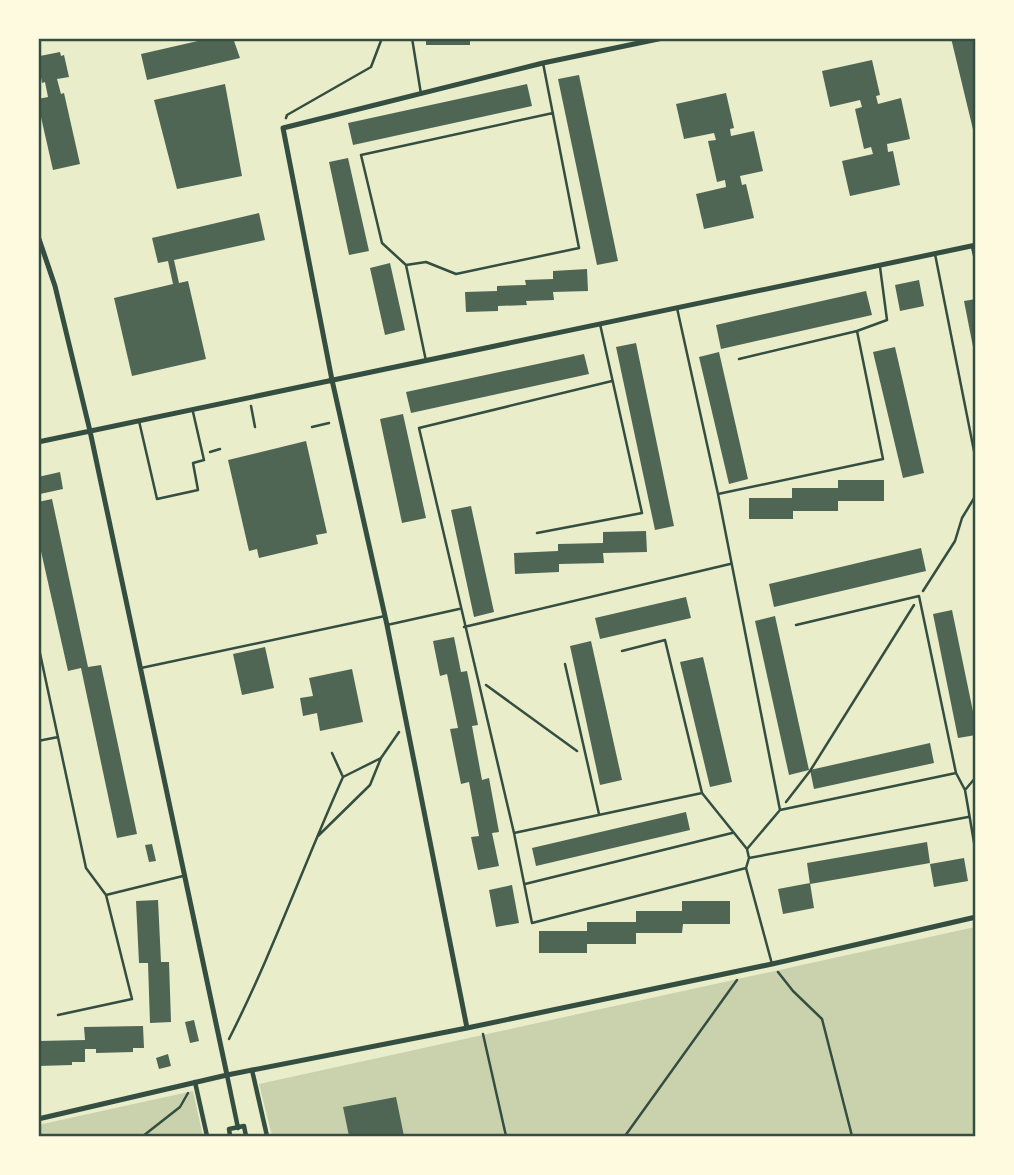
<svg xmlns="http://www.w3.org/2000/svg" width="1014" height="1175" font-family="'Open Sans',sans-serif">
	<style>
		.green { fill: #cad2ad }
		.building { fill: #4f6655 }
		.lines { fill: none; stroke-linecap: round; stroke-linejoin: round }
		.path { stroke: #344e41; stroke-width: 2.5 }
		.service { stroke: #344e41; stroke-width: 2.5 }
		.pedestrian { stroke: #344e41; stroke-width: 4.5 }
		.minor { stroke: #344e41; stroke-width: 5 }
		.neatline { fill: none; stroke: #344e41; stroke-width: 2.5 }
	</style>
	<rect width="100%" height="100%" fill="#e9edc9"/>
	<!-- green -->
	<path class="green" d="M975,927v209h-703l-13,-52z
		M193,1091l10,45h-164l-1,-11z"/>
	<!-- building -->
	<path class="building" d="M211,38h22l7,20 -93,22 -6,-26z
		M426,38h44v7h-44z
		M951,38h22l3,11v93z
		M60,52l1,4 3,-1 5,22 -12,2 4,15 3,-1 16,71 -27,6 -15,-66v-5l10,-2 -3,-15 -3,1 -4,-23h3l-1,-4z
		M872,60l8,35 -4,1 2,8 23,-6 9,41 -23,5 1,8 5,-1 7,34 -50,11 -8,-35 31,-7 -2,-7 -7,2 -9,-40 7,-2 -2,-7 -30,7 -8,-36z
		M579,75l39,186 -21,4 -39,-186z
		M225,84l17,92 -65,13 -23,-89z
		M527,84l5,22 -179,39 -5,-22z
		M726,93l8,35 -4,1 1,7 23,-5 9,40 -23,5 2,9 4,-1 8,34 -50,11 -8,-35 30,-7 -1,-7 -8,2 -9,-41 8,-1 -2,-7 -30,6 -8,-35z
		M348,158l21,93 -20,4 -20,-93z
		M259,213l6,27 -91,20 5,23 9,-2 18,78 -74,17 -18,-78 59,-14 -5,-23 -10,2 -6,-25z
		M390,263l15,67 -20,5 -15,-67z
		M587,269l1,22 -35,1 1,8 -28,1 1,4 -29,1v5l-32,1 -1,-20 32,-1v-5l29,-1 -1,-5 28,-1v-8z
		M919,280l5,26 -24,5 -5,-26z
		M866,291l6,24 -151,34 -5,-24z
		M976,299v52l-2,1 -10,-51z
		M636,343l38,183 -19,4 -39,-183z
		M895,347l29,126 -21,5 -30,-126z
		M719,352l29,127 -19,5 -30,-127z
		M584,354l5,20 -178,39 -5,-21z
		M403,414l23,104 -24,5 -22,-104z
		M306,441l21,92 -11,2 2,9 -59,14 -2,-9 -8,2 -21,-91z
		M60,472l3,17 -23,5 -2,-17z
		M838,480h46v21h-46v10h-45v8h-44v-21h43v-10h46z
		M52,499l36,168 13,-2 36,169 -20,4 -36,-170 -13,3 -30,-133v-36z
		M471,506l23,106 -20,5 -23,-107z
		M646,531l1,21 -44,1 1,10 -45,1v8l-44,2 -1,-21 44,-2v-7l45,-1v-11z
		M921,548l5,23 -152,36 -5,-23z
		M686,597l5,21 -91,21 -5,-21z
		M952,610l24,116v9l-18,3 -25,-124z
		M775,616l34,154 -20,5 -34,-154z
		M454,637l7,35 6,-1 11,54 -6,1 10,54 7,-2 10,54 -7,1 7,33 -21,4 -7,-33 8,-1 -10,-54 -8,2 -11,-55 8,-1 -11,-54 -7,2 -7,-35z
		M591,641l31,139 -22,5 -30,-139z
		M265,647l9,41 -32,7 -9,-41z
		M703,657l29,125 -22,5 -30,-125z
		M352,669l11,53 -43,9 -3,-18 -14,3 -3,-18 13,-2 -4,-18z
		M930,743l4,20 -120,26 -4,-19z
		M686,812l4,18 -154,36 -4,-18z
		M927,842l3,21 -120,21 -3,-21z
		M152,844l4,17 -7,1 -4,-17z
		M964,858l4,23 -34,6 -4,-23z
		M810,883l4,25 -31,6 -5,-25z
		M512,885l7,38 -23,4 -7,-37z
		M158,900l3,62h8l2,60 -21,1 -2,-60h-9l-3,-62z
		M682,901h48v23h-47l-1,9h-46v11h-49v9h-48v-22h48v-9h49v-11h46z
		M194,1020l5,21 -9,2 -5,-21z
		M143,1026l1,22h-11v4l-37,1v-4h-11v13h-13v3l-34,1v-25l47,-1 -1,-13z
		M168,1054l3,12 -12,3 -3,-11z
		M396,1097l8,39h-55l-6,-29z"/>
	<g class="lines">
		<!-- path -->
		<path class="path" d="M286,118l1,-3 84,-48 11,-29
			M251,406l4,21
			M312,427l17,-4
			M210,452l10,-3
			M923,591l32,-50 7,-23 14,-23
			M486,685l91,66
			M343,777l38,-19 18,-26
			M786,802l24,-31 104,-166
			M318,836l52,-51 11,-27
			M778,972l15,19 29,28 30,117
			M483,1034l23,102
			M229,1039c43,-85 75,-175 114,-262l-11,-24
			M143,1136l37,-29 8,-14
			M625,1136l112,-156"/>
		<!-- service -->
		<path class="service" d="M412,38l9,56
			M543,63l36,185 -123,26 -30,-12 -20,3 -24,-22 -21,-88 192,-42
			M972,247l4,17
			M935,254l41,207
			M406,265l20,96
			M677,308l41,186 62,316
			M739,359l118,-28
			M612,381l-193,47 95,405 18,90 214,-55
			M139,421l18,78 41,-9 -5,-27 11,-3 -11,-48
			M718,494l165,-35 -26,-128 30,-11 -7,-53
			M537,533l105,-20 -42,-189
			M387,625l72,-16
			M796,625l123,-29 37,177 9,17 11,64
			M464,627l266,-63
			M38,644l48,224 20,27 26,104 -74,16
			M622,651l43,-11 37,153 45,56 2,9 -3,10 26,96
			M565,664l34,150
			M141,668l244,-52
			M38,741l20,-4
			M965,790l11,-13
			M514,833l188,-40
			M747,849l33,-39 176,-37
			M749,858l219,-41
			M525,884l207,-51
			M106,895l77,-19"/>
		<!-- pedestrian -->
		<path class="pedestrian" d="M252,1070l15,66
			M227,1075l11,53
			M195,1082l12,54
			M230,1136l-1,-7 15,-3 2,10"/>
		<!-- minor -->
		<path class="minor" d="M38,236l17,50 35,145 137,644
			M38,442l938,-197
			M467,1028l-80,-403 -55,-245 -49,-252 260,-65 120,-25
			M38,1119l189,-44 240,-47 305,-64 204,-47"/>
	</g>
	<!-- border -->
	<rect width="1014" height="1175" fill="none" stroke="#fefae0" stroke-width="80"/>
	<rect x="40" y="40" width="934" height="1095" class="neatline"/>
</svg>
